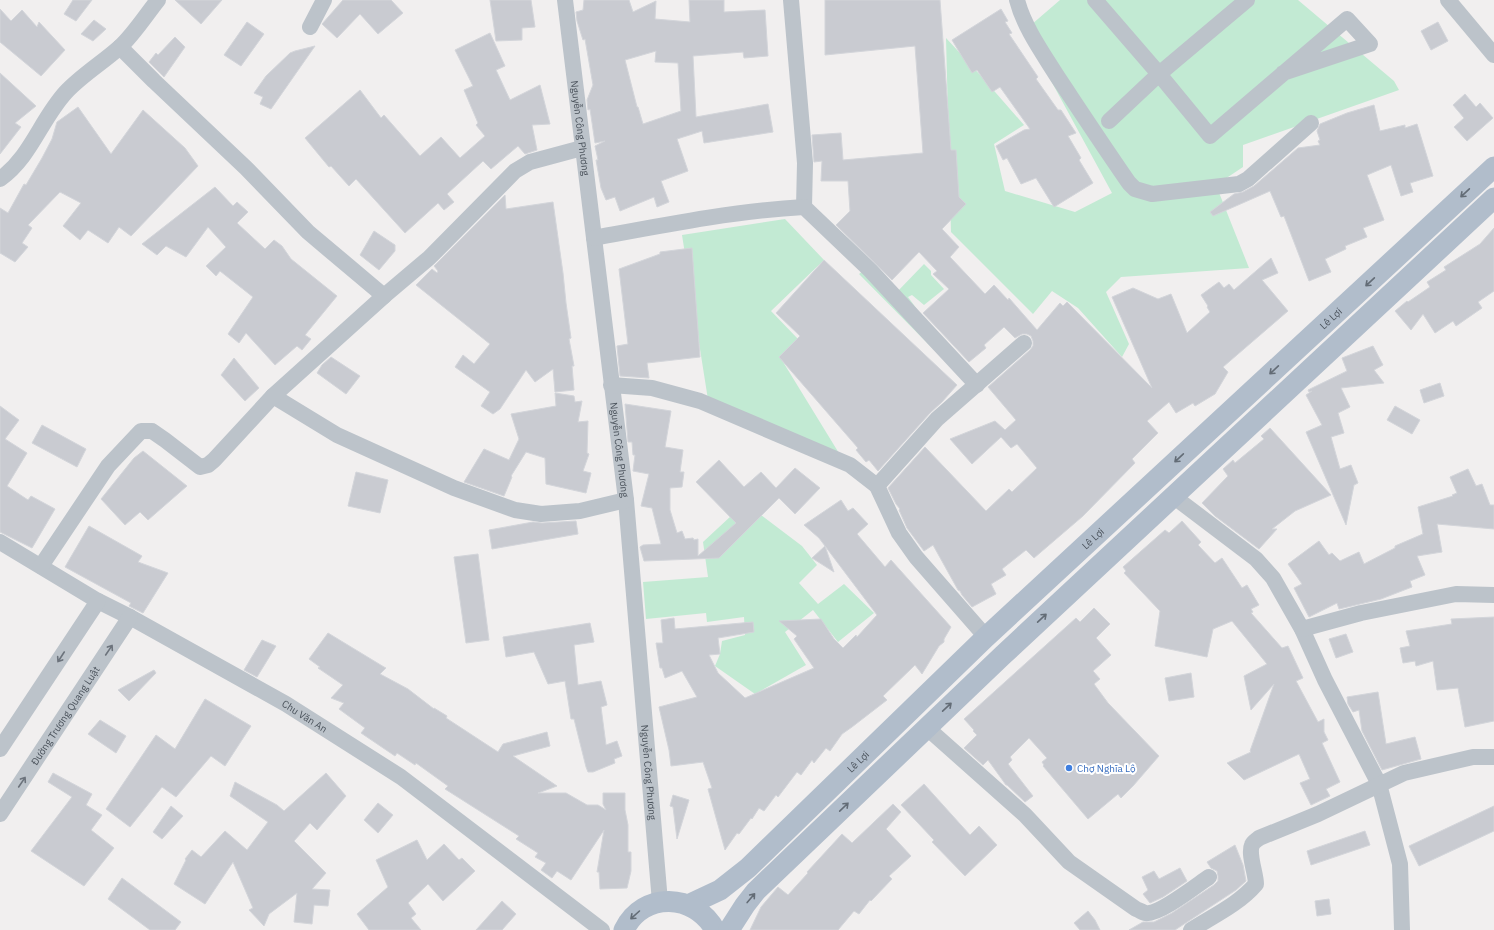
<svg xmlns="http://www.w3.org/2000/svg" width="1494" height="930" font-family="'IBM Plex Sans',sans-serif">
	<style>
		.green { fill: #c2ead3 }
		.building { fill: #c9cbd1; stroke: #d3d5da; fill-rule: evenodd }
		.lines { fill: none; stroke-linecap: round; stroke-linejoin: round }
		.minor { stroke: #bcc3ca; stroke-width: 16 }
		.major { stroke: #b1bdcb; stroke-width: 21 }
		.oneway { stroke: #636c76 }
		.oneway2 { stroke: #6c737c }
		.shop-dot { fill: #3f7fe0; stroke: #fff; stroke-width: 1.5 }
		.labels { text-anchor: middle; stroke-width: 4; stroke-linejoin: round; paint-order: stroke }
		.street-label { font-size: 10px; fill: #49515a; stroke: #fff }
		.shop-label { font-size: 10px; fill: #366cbe; stroke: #fff; text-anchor: start }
	</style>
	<rect width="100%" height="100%" fill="#f1efef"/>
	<!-- green -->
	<path class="green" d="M1060,0h238l96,81 5,9 -156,55v22l-27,18 33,83 -128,9 -15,15 23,52 -7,13 -44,-49 -26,-17 -19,23 -82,-82 -5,-194 36,39 42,48 -30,19 11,47 70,21 37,-19 -88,-162z
		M785,219l39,41 -53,51 27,28 -18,18 65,106 -136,-57 -27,-171z
		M924,264l7,7v4l13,14 -20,16 -12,-10 -4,2 39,53 -6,7 -82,-83 9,-7 28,26z
		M745,503l57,43 15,19 -18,18 19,21 26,-20 30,29 -36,29 -25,-32 -28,22 21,33 -51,29 -40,-28 5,-12 2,-13 23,-6 -1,-18 -37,5 -1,-9 -60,6 -3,-37 65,-5 -5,-35z"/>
	<!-- building -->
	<path class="building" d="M73,0h19l-16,21 -12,-7z
		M175,0h47l-21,24z
		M343,0h48l12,13 -25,21 -18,-20 -23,24 -15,-14z
		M490,0h41l4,27 -13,1v12l-26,1z
		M584,0h45l4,12 23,-11 -1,18 35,3 -1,-22h35v12l41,-2 3,46 -24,2 -1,-6 -50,4 3,61 72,-13 5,28 -69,11 -2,-12 -25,8 11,32 -27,10 8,21 -12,5 -3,-10 -34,14 -5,-14 -9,3 -5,-12 -5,-28h2l-3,-14 10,-5 -10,2 -5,-34 -2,1 -1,-10 6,-15 -8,-46 -2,1 -6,-19 -1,-9 7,-2zM656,51l-1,11 23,1 3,48 -38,13 -5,-17h-1l-12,-47z
		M825,0h115l11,150h5l3,47 7,7 -24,25 17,18 -9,10 35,37 9,-9 14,15 1,-2 28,32 23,-27 3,3 4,-4 85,86 -40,-91 21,-9 25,11 13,-5 16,39 23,-21 -3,-5 1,-1 -7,-11 18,-13 5,6 5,-4 5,6 37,-32 7,15 -16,7 26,31 -65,56 5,5 -13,22 -20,12 -2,-3 -17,10 -7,-11 -22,19 11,12 -26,26 3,4 -52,53 -49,42 -8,-8 -24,19 4,6 -15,9 5,10 -24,13 -10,-12 -2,-4 -2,-1 -25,-45 -9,6 -17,-23 -8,-18 1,-1 -4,-5 -8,-16 37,-41 61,64 23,-22 3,3 25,-24 -20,-24 -6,4 -10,-11 -29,27 -22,-25 45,-18 10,9 11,-10 -28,-33 42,-37 3,-4v-5l-2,-5 -4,-2h-5l-7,4 -11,-11 -20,18 2,3 -17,14 -46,-49 26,-24 -16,-15 4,-3 -18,-19 -27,28 -56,-55 14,-14 -2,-30h-27l1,-20 -8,1 -2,-27 29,-2 2,27 80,-7 -8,-107 -90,9z
		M0,9l11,12 11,-11 15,17 2,-5 26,28 -24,26 -41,-34z
		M1001,9l7,12 -3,1 7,11 -3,1 29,43 -2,2 22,31h3l15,23 -8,3 13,22 -2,2 14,23 -39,24 -18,-29 -15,6 -14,-26 -4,2 -7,-14 28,-16 6,-1 -30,-42 -8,5 -15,-22 -5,3 -20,-33z
		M94,20l12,9 -13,12 -12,-7z
		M247,22l17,12 -23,32 -17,-11z
		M1438,22l10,19 -17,9 -10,-19z
		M490,33l15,33 -9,4 14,30 30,-15 10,39 -18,1 5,25 -12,4 -7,-8 -27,23 -8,-8 -36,33 7,8 -10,8 -6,-7 -33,30 -49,-54 -7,7 -18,-20 -2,1 -24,-29 55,-48 21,28 3,-3 36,41 21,-19 19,21 25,-22 -9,-11 2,-2 -14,-33 9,-4 -18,-36z
		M175,37l10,10 -21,30 -15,-15 7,-9 2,2z
		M315,46l-44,63 -11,-5 3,-7 -9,-4 12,-17 24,-23 5,-2z
		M0,73l36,33 -21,17 6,4 -21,27z
		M1465,94l11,13 4,-4 13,15 -26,23 -13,-14 10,-9 -11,-13z
		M1374,105l6,26 25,-6v3l12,-4 16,52 -23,7 3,9 -12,4 -10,-31 -24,10 17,45 -21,8 4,9 -22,9 1,3 -21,10 6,13 -22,9 -25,-65 -3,1 -11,-26 -57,25 -3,-4 24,-18 9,-2 11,-6 44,-38 22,-3 -2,-4 2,-1 -3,-9 3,-7 27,-11z
		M78,107l33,47 32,-44 42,38 13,18 -67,70 -12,-9 -11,16 -20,-13 -8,10 -17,-14 18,-23 -21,-11 -32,33 4,3 -10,15 6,4 -13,15 -15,-9v-45l8,5 16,-29 2,1 16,-27 10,-19 5,-17z
		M215,187l18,19 4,-4 11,10 -11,11 28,26 9,-9 8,6 9,13 46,37 -32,39 6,4 -9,11 -5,-4 -22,19 -29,-32 -7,10 -11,-9 25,-37 -33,-26 -4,5 -10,-10 20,-19 -18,-20 -22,30 -20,-11 -9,9 -15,-11z
		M505,195l1,14 47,-7 10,71 3,30 5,35 -2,1 5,27h-2l2,24 -19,2 -2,-23 -18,13 -9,-12 -26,39 -7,5 -12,-8 9,-14 -35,-25 8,-12 11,9 16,-20 -74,-59 16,-16 5,4 1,-2 -4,-5z
		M1494,228v63l-16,11 4,6 -26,18 -3,-5 -18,12 -12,-19 -12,16 -16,-19 12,-10 1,1 22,-15 -3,-5 19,-12 -2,-3 36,-23z
		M374,231l21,14v6l-16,19 -19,-15z
		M692,248l8,109 -53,6 2,15 -29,-2 -3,-30 11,-2 -9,-75 41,-15v-2z
		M824,260l133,125 -15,17 -12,11 -52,58 -9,-11 -3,2 -10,-12 2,-2 -79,-91 21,-21 -24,-23z
		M1373,346l10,19 -9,5 10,13 -43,5 9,19 -12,6 6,20 -13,4 9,32 11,-4 7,18 -4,2 -8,40 -40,-93 16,-7 -16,-30 6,-4 -3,1 -1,-2 39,-19 -5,-13z
		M331,357l29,19 -14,18 -29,-21 5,-8z
		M234,358l25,30 -14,13 -24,-26z
		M1440,383l4,13 -20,7 -4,-13z
		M555,393l19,3 1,6 7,-1 -4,21 10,-1 -1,32 2,1 -6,17 8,2 -5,20 -40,-9 -1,-26 -19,-6 -15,24 1,1 -8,19 -40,-14 20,-33 25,11 10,-21 -8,-25 45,-8z
		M625,404l46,7 -6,36 18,3 -3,22h4l-2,15 -12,1v22l7,23 5,-2 3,8 8,-1 1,2 4,-1v17l38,-33 -40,-41 23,-22 25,27 17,-15 15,16 19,-20 25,20 -25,26 -16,-16 -60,60 -75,3 -4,-14 3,-2 18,-1 -9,-36 -11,-2 8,-32 -16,-3 2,-16h-2l-1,-13h-4z
		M0,406l19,14 -14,19 22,14 -20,33 21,14 3,-4 24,13 -23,39 -32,-16z
		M1395,406l25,14 -8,14 -25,-14z
		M42,425l44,24 -9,18 -45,-24z
		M1270,428l61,67 -36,16 -23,18h5l-18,20 -44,-33 -13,-13 26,-27 -5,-7 10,-9 2,3 29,-24 -3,-3z
		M143,451l44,35 -39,34 -8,-8 -15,13 -24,-26 33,-41z
		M1468,469l8,17 6,-2 8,21h4v24l-57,-5 5,28 -25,4 8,19 -15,6 2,6 -31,12 -42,10 -2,-6 -28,14 -15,-29 8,-4 -14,-20 31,-23 10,14 3,-2 8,8 19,-9 5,12 31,-16v-2l28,-12 -5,-27 35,-11 -1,-1 5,-2 -7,-16z
		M356,472l32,8 -8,33 -32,-7z
		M841,500l7,11 5,-3 15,16 -11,10 28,33 6,-7 60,67 -7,12v3l-5,4 -17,28 -7,-9 -32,31 4,4 -35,27 -10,7 -12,17 -4,-3 -12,15 -2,-3 -11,15 -4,-3 -19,25 -2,-2 -12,16 -5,-3 -7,11 -1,-1 -12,16 -2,-1 -12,17 -17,-61 4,-1 -9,-26 -32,4 -2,-16 -10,-43 38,-10 -15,-26 -17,7 -3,-10h-2l-4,-25h7l-2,-23 13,-2 1,11 78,-7 1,10 -36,6 2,16 -11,1 9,18 27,25 69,-30 -20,-29 3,-3 -18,-15 42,-2 13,20 9,9 13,-13 1,2 20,-22 -58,-77 -15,-13z
		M576,521l2,13 -86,15 -3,-19 44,-8 9,1z
		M1182,521l19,21 -3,3 17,18 7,-5 20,30 5,-3 12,20 -8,4 2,3 -2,1 31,35 6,-2 15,32 -7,3 22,41 6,-3v13l4,8 -6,3 18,39 -14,7 4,7 -19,9 -11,-22 10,-4 -11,-25 -55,26 -17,-17 24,-11 -1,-1 24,-67 -23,26 -7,-34 23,-12 -35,-43 -19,8 -6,28 -52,-11 5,-35 -36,-38 2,-2 -3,-4 42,-37 4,3z
		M89,526l53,30 -4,6 30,11 -25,40 -14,-7 2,-3 -66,-36z
		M825,546l9,26 -22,-14z
		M478,554l11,86 -23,3 -12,-86z
		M1094,608l16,16 -14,14 15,17 -18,16 7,8 -6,5 14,19 51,53 -26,30 -12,12 -3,-4 -30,25 -45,-53 1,-1 -2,-3 5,-4 -18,-20 -19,19 2,3 -4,4 25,32 -8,6 -18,-17h-1l-18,-25 -5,5 -19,-17 13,-13 -4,-4 1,-1 -10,-11 112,-101 4,4z
		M1494,617v104l-29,6 -7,-39 -21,2 -4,-29 -17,5 -1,-5 -12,2 -3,-15 10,-2 -4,-15 46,-7 -1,-5z
		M590,623l4,19 -20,3 4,40 23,-4 6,24 -6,2 5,38 11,-4 5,15 -8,3 1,4 -22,9h-5l-2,-5 -12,-48h-3l-6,-38 -17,3 -14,-32 -28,5 -3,-20z
		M328,633l56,34 2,1 -6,6 28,15 26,20v-1l13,8 -1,2 52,34 5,-8 44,-12 3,14 -37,10 44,30 -19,7h28l21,12h11l8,5 -3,-6v-11h22v17l3,15v27h3v19l-4,17 -27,1 -1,-17h-2l7,-42 -33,50 -14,-9 -5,7 -11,-8 5,-7 -11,-6 3,-4 -22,-14 3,-3 -74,-47 3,-3 -32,-23 -1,2 -18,-12 -2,3 -34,-23 4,-5 -26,-19 5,-6 -13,-5 12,-13 -25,-17 2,-1 -11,-8z
		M1346,634l7,18 -17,6 -7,-19z
		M262,640l14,6 -19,31 -13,-7z
		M154,670l2,3 -27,28 -11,-11z
		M1191,673l3,24 -25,4 -4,-23z
		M1378,692l8,52 29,-7 6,22 -39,11 -20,-39 -3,-21 -6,2 -5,-8 -1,-7z
		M205,699l46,27 -26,40 -14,-10 -35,41 -14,-10 -32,40 -24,-18 50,-74 19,14z
		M100,720l26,16 -10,17 -28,-19z
		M53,773l39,21 -6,11 16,10 -11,15 23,18 -30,38 -53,-35 41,-54 -24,-15z
		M326,773l20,23 -29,34 -7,-7 -16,18 32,32 -14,16 18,1 -2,16 -14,-1 -2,19 -18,-2 3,-29 -28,21 -5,12 -15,-16 4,-2 -20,-46 -28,42 -31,-20 12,-24 -1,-1 7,-9 9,7 24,-26 22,19 21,-28 -38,-26 5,-14 42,23 7,6z
		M924,784l46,51 9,-9 18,19 -32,31 -33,-34 2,-2 -33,-35z
		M673,795l16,5 -12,39 -4,-32 -3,-1z
		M378,803l15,12 -15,18 -14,-13z
		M893,804l8,8 -15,17 25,27 -22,20 3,3 -21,22 -1,-1 -11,14 -5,-3 -16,19h-88l11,-23 17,-20 10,8 20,-22 -1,-1 35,-38 10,9z
		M171,806l12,10 -21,23 -9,-7z
		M1494,806v25l-75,35 -10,-20z
		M1365,831l5,14 -59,20 -4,-14z
		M417,840l10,20 17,-16 15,16 3,-2 13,13 -32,30 -15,-17 -20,19 8,11 -5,4 10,12h-52l-12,-16 31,-27 -12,-27z
		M1235,845l8,20 3,16 -10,9 -61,40h-46l14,-8h11l18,-9 42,-28 4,-4v-5l-1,-5 -6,-3 -4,-6z
		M1180,868l7,13 -24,16 -13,6 -7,-9 5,-4 -6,-13 12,-6 5,8z
		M122,878l59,44 -6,8h-25l-42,-31z
		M1329,899l2,15 -14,2 -2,-15z
		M502,901l14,13 -14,16h-26z
		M1088,911l7,9 5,10h-20l-6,-7z"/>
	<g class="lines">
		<!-- minor -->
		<g class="minor">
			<path id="s1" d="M565,0l61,500 34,402"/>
			<path d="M791,0l14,163 -1,44"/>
			<path d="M1017,0c7,27 25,52 40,76 24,36 47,71 72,107l6,6 17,5 87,-10 9,-5 63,-56"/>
			<path d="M1095,0l64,74 51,62 137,-117 23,25 -87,29"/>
			<path d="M1448,0l46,55"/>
			<path d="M310,27l14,-27"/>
			<path d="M120,47l34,34 92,87 62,64 76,64"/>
			<path d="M1109,121l50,-47 88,-74"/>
			<path d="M0,179c31,-22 41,-60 66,-87 16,-17 36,-29 54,-45 14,-13 26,-32 38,-47"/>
			<path d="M594,238c70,-13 140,-27 210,-31l66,63 107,115"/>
			<path d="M611,385l41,3 48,13 150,64 27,21 22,47 17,24 70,80"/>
			<path d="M273,396l64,39 117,53 61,22 26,4 39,-3 46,-11"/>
			<path d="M877,486l60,-67 87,-76"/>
			<path d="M1173,496l83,63 17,19 29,51 23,51 54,104 21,80 2,66"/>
			<path id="s2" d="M0,542l98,59 32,16 156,87 115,73 201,153"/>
			<path d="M41,566l67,-100 33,-35h11l13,9 35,27 8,-2 6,-5 59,-64 111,-100 45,-38 86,-87 15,-9 52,-14"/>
			<path d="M1302,629l59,-16 95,-19 38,1"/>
			<path d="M926,727l99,88 44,47 67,47c3,1 6,3 9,4 13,3 52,-28 64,-36"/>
			<path d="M0,749l98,-148"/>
			<path id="s3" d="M0,814l130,-197"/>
			<path d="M1191,930c22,-14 48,-26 65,-46 0,-10 -8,-30 -4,-39 1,-3 5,-5 7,-7l59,-24 86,-41 69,-16h21"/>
		</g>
		<!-- major -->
		<g class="major">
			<path id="s4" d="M688,905l32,-15 28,-22 238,-231 508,-470"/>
			<path d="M624,930c19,-39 71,-37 91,0"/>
			<path d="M729,930l16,-25 11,-14 247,-236 491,-457"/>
		</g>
	</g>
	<!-- one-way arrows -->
	<defs><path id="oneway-shaft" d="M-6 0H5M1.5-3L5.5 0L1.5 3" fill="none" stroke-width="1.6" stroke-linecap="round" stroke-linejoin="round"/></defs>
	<g class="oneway">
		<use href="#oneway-shaft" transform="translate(1465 193) rotate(137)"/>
		<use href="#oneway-shaft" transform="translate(1370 282) rotate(137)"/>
		<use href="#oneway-shaft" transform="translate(1274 370) rotate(137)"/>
		<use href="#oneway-shaft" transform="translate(1179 458) rotate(137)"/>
		<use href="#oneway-shaft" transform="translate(1042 618) rotate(-43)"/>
		<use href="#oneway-shaft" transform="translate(947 707) rotate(-43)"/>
		<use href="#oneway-shaft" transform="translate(844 807) rotate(-44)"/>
		<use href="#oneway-shaft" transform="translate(751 898) rotate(-50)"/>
		<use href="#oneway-shaft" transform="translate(635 915) rotate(138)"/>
	</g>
	<g class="oneway2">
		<use href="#oneway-shaft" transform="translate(109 650) rotate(-56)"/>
		<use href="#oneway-shaft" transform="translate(61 657) rotate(123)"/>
		<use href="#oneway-shaft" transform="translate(22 782) rotate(-56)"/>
	</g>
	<!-- markers -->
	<circle class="shop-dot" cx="1069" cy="768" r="4"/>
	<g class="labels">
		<!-- street labels -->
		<g class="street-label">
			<text dy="4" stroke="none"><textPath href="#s1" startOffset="129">Nguyễn Công Phương</textPath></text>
			<text dy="4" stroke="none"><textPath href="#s4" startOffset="872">Lê Lợi</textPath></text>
			<text dy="4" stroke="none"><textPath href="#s1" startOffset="453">Nguyễn Công Phương</textPath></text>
			<text dy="4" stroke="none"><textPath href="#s4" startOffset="548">Lê Lợi</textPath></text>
			<text dy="4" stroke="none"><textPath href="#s3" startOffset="118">Đường Trương Quang Luật</textPath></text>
			<text dy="4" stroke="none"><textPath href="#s2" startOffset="351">Chu Văn An</textPath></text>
			<text dy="4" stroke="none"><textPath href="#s4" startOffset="224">Lê Lợi</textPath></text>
			<text dy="4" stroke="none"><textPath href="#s1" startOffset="777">Nguyễn Công Phương</textPath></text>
		</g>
		<!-- shop labels -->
		<g class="shop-label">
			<text x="1077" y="772">Chợ Nghĩa Lộ</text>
		</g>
	</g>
</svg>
